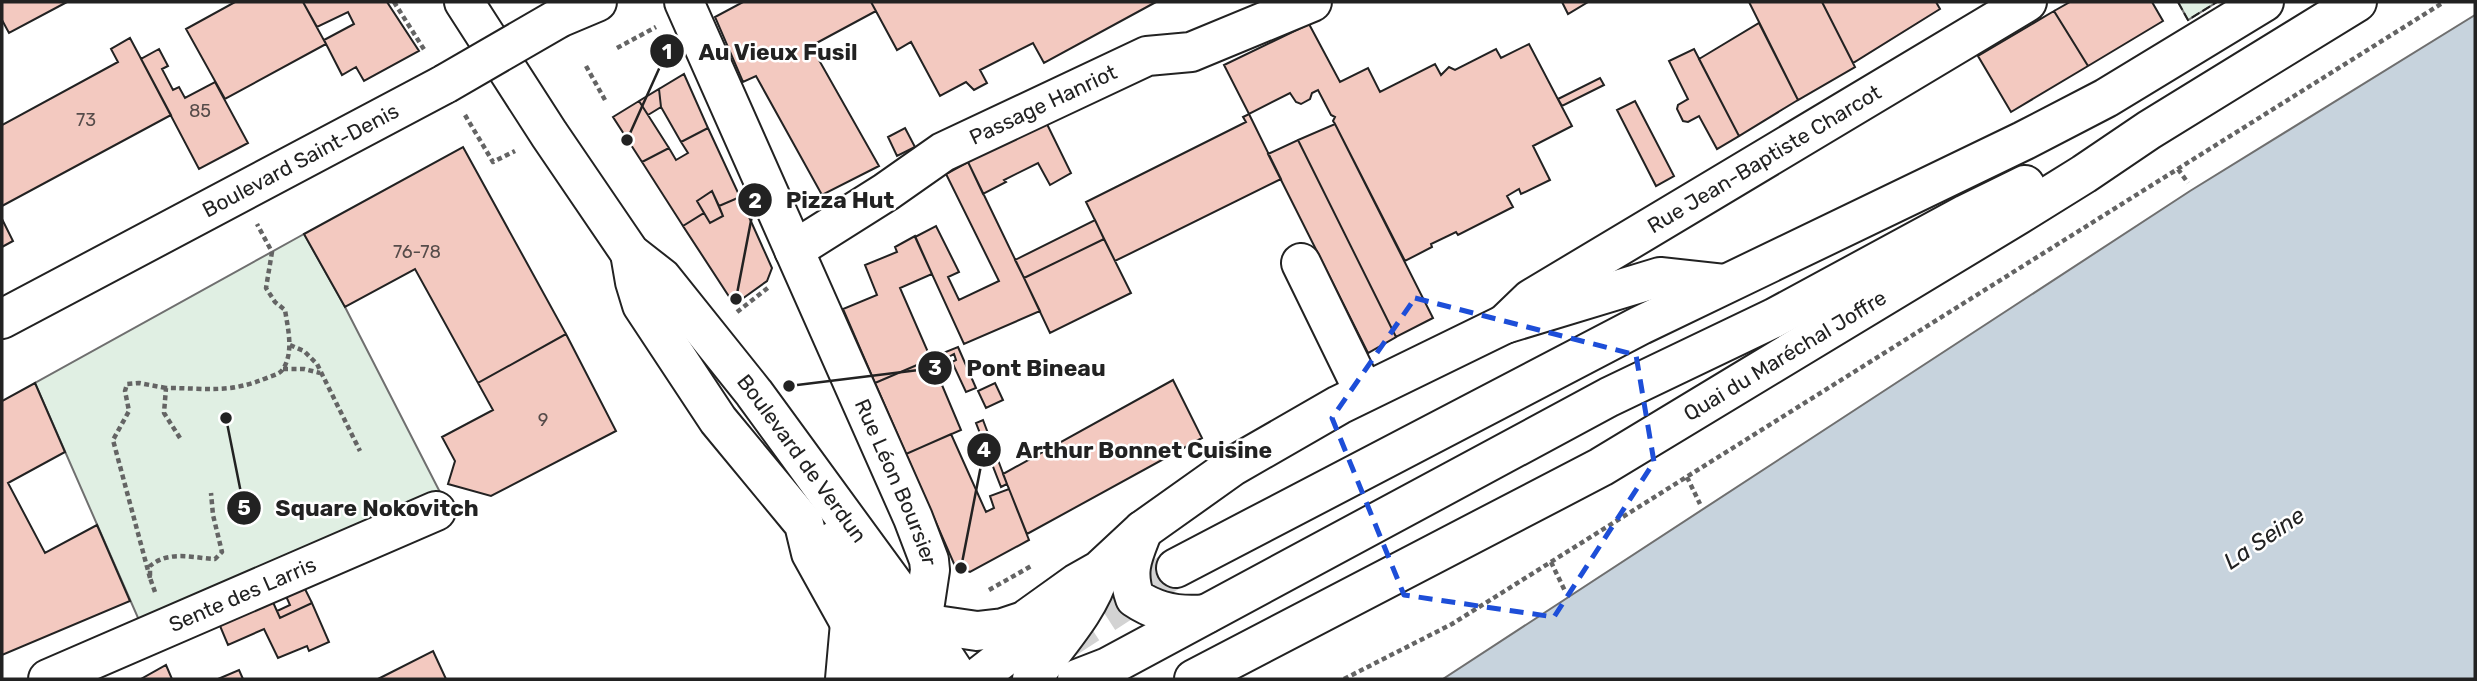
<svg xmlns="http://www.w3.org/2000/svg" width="2477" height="681" font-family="Rubik,sans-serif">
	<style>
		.green { fill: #e0efe3; stroke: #6f6f6f; stroke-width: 2 }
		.water { fill: #c7d3dd; stroke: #6f6f6f; stroke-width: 2 }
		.building { fill: #f3c9c0; stroke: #222; stroke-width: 2 }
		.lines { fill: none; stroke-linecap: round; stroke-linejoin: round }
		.major-tunnel { stroke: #d3d3d3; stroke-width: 38; stroke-dasharray: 38 19; stroke-linecap: butt }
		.minor-casing { stroke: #222; stroke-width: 42 }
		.major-casing { stroke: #222; stroke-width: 42 }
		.path { stroke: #646464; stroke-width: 4.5; stroke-dasharray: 5 3.5; stroke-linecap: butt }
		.minor { stroke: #fff; stroke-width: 38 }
		.major { stroke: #fff; stroke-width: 38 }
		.major-bridge-casing { stroke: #222; stroke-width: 42; stroke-linecap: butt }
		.major-bridge { stroke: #fff; stroke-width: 38 }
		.fence { stroke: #222; stroke-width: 2; stroke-dasharray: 9 3.5; stroke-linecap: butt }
		.marked { fill: none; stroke: #1d4ed8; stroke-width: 5; stroke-dasharray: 14 9; stroke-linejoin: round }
		.labels { text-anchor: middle; stroke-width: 5; stroke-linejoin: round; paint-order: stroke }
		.number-label { font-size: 18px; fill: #564c4a }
		.street-label { font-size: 21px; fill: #222; stroke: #fff }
		.water-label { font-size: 23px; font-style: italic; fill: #222; stroke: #fff }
		.leader { fill: none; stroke: #222; stroke-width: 2.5 }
		.callout-dot { fill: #222; stroke: #fff; stroke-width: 2.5 }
		.mark-label { font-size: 21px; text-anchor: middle; font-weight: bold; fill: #fff }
		.callout-label { font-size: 23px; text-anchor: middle; font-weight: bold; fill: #222; stroke: #fff; stroke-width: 5; stroke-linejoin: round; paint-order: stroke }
	</style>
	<rect width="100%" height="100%" fill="#fff"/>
	<!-- green -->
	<path class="green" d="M2178,2h39l-29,18z
		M304,234l41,73 98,191 -301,129 -107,-244z"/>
	<!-- water -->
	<path class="water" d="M2475,15v664h-1032l747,-488z"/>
	<!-- building -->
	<path class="building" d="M2,2h65l-58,31 -7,-13z
		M235,2h68l23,42 -101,55 -39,-70z
		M303,2h84l32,49 -55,30 -8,-14 -14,8 -18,-35 30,-16 -6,-12 -31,15z
		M743,2h128l5,9 -65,35 68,120 -57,29 -66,-119 -13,6 -28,-65z
		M871,2h285l-112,61 -11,-20 -53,27 7,13 -13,7 -8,-8 -26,14 -29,-54 -14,8z
		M1562,2h26l-20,12z
		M1749,2h73l33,65 -57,33z
		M1822,2h114l4,7 -87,54z
		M2070,2h82l11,19 -75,45 -34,-55z
		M2054,11l34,55 -77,46 -33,-56z
		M1759,23l39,77 -59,36 -40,-77z
		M1309,24l31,58 28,-14 12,24 55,-28 6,11 8,-8 6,3 41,-21 5,9 28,-14 43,82 -39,20 17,34 -29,14 -2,-5 -12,7 6,11 -55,28 -2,-3 -25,12 1,3 -27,14 -70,-137 -2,-3 2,-4 -4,-2 -13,-25 -6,3 -2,6 -9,5 -5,-2 -6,-9 -41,21 -25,-49z
		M130,38l41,77 -169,91v-81l116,-63 -7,-13z
		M159,49l9,17 -6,3 11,21 6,-3 6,11 30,-16 33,61 -49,26 -58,-110z
		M1694,49l45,87 -22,13 -18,-33 -11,6 -5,-1 -6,-12 1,-4 10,-6 -19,-38z
		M684,74l24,54 -27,14 -20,-35 -2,-18z
		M1600,78l4,7 -42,21 -4,-7z
		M659,89l2,18 -13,8 -9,-14z
		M639,101l30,47 -27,14 -29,-45z
		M1635,101l39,75 -18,10 -39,-76z
		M1249,114l32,65 -166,82 -29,-59 160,-80 -3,-5z
		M1044,118l27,55 -21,12 -12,-22 -34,17 2,2 -23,12 -15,-32z
		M1335,124l98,194 -37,19 -98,-197z
		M708,128l32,69 -21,9 -7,-15 -15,10 7,12 -21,13 -41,-64 27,-14 7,12 12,-7 -7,-11z
		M905,128l10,19 -18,9 -9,-19z
		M1298,140l98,197 -28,16 -100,-199z
		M463,147l103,187 -88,49 -63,-114 -70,38 -41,-73z
		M968,162l72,149 -76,33 -49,-107 21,-11 23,46 -11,5 11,23 40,-19 -53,-107z
		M712,191l11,25 -13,7 -13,-22z
		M740,197l32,71 -5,13 -25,18 -12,-1 -47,-72 21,-13 6,10 13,-7 -4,-10z
		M2,219l11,22 -11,6z
		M1095,220l9,19 -80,39 -9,-18z
		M915,236l17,38 -32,14 31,71 -56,24 -32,-74 34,-14 -12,-30 32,-13 -2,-5z
		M1104,239l27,54 -81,40 -26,-55z
		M566,334l50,97 -125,65 -43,-12 7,-23 -13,-24 51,-27 -15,-27z
		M958,347l18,41 -10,4 -14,-30 4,-2 -2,-6 -9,5 -2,-6z
		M931,359l30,71 -55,24 -31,-71z
		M1173,380l29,58 -175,96 -24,-60z
		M35,383l30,69 -57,31 37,70 52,-28 33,76 -128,54v-254z
		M995,383l8,17 -17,8 -8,-17z
		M983,420l24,64 -6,3 -25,-64z
		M951,434l35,78 8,-4 -4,-12 19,-7 20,51 -59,32 -15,-6 -49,-112z
		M299,577l13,26 -32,15 -3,-7 13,-6 -9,-20z
		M268,591l12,27 32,-15 17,39 -20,9 -2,-5 -29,12 -14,-29 -36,16 -13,-31z
		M433,651l13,28h-68z
		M166,665l6,14h-31z
		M239,670l4,9h-25z"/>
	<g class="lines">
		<!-- major-tunnel -->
		<path class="major-tunnel" d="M1057,645l119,-77"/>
		<!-- minor casing -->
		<g class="minor-casing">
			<g id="minor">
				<path id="s1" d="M684,2l229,516 16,42 1,10 -8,53"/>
				<path id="s2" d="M794,250l92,-58 57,-40 204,-96 44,-4 121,-50"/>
				<path d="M1301,263l63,129"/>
				<path id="s3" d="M1505,324l26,-25 496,-297"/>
				<path id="s4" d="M48,679l388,-168"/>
				<path d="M845,679l5,-56"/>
				<path d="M976,679l50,-39 33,-37"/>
			</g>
		</g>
		<!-- major casing -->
		<g class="major-casing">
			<g id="major">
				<path id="s5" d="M464,2l85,132 81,119 32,25 92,115 168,230 37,56"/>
				<path d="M559,18l38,-16"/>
				<path d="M630,253l5,29 7,23 76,115 86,104 7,29 70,126"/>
				<path id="s6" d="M2,319l443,-235"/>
				<path d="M1143,530c-10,26 -18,40 -8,68 22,15 45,19 71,16"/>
				<path d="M834,541l79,125 24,13"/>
				<path d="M1176,568l465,-243 382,-184 83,-43 158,-96"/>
				<path d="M922,623l55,8 26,-3 21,-7 53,-38 23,-13 43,-40 90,-64 106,-61 166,-81 155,-47 64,7"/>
				<path d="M1032,679c22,-32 58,-69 68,-107"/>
				<path d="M1077,679l31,-12 501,-270 165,-79 192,-104 59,-29"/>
				<path id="s7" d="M1194,679l407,-212 417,-252 66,-41 65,-44 208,-128"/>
			</g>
		</g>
		<!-- path -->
		<path class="path" d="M394,2l31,49
			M617,48l39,-21
			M586,66l19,34
			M465,115l28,47 22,-11
			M2178,169l10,14
			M737,312l32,-25
			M290,345l14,6 13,13 43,87
			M283,369h21l16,4
			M180,438l-16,-25 2,-25c42,0 63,6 103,-11 5,-2 11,-3 14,-8 11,-17 5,-40 2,-59l-10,-8 -9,-14 6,-36 -15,-28
			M1687,477l13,27
			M1551,562l14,29
			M150,578l-37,-138 16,-29 -4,-20 2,-7 12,-1 27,5
			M989,590l44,-25
			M155,592l-5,-14v-12c19,-16 43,-8 65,-7l7,-7 -9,-37 -2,-22
			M1344,679l108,-55 992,-622"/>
		<!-- minor -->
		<use href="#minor" class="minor"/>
		<!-- major -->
		<use href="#major" class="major"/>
		<!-- major-bridge casing -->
		<g class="major-bridge-casing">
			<path id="major-bridge" d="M445,84l114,-66"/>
		</g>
		<!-- major-bridge -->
		<use href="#major-bridge" class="major-bridge"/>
		<!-- fence -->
		<path class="fence" d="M2178,2l10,18 29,-18"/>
	</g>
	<!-- marked area -->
	<path class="marked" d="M1415,298l221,57 18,107 -100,155 -150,-22 -72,-177z"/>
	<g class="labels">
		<!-- number labels -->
		<g class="number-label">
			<text x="200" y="117">85</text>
			<text x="86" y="126">73</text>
			<text x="417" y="258">76-78</text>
			<text x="543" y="426">9</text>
		</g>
		<!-- street labels -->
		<g class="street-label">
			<text dy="7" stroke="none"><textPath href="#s2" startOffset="289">Passage Hanriot</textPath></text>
			<text dy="7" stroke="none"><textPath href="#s3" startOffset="308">Rue Jean-Baptiste Charcot</textPath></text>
			<text dy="7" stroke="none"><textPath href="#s6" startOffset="338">Boulevard Saint-Denis</textPath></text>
			<text dy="7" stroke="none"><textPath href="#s7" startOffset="674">Quai du Maréchal Joffre</textPath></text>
			<text dy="7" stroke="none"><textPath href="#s5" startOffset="570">Boulevard de Verdun</textPath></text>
			<text dy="7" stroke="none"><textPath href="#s1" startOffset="525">Rue Léon Boursier</textPath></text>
			<text dy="7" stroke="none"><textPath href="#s4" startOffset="212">Sente des Larris</textPath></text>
		</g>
		<!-- water labels -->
		<g class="water-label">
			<text transform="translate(2264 538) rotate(-34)" y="8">La Seine</text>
		</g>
	</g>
	<!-- callouts -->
	<path class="leader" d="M627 140L667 51M736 299L755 200M789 386L935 368M961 568L984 450M226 418L244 508"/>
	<g class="callout-dot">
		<circle cx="627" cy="140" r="7"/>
		<circle cx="736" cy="299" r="7"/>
		<circle cx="789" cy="386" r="7"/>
		<circle cx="961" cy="568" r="7"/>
		<circle cx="226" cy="418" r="7"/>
		<circle cx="667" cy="51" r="18"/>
		<circle cx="755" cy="200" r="18"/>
		<circle cx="935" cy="368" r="18"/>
		<circle cx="984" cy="450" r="18"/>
		<circle cx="244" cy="508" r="18"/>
	</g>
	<g class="mark-label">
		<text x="667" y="59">1</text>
		<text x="755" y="208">2</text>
		<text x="935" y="375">3</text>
		<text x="984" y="457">4</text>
		<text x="244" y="515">5</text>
	</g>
	<g class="callout-label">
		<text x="778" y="60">Au Vieux Fusil</text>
		<text x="840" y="208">Pizza Hut</text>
		<text x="1036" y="376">Pont Bineau</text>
		<text x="1144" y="458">Arthur Bonnet Cuisine</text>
		<text x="377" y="516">Square Nokovitch</text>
	</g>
	<!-- border -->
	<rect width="2477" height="681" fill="none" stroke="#222222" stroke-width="7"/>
</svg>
